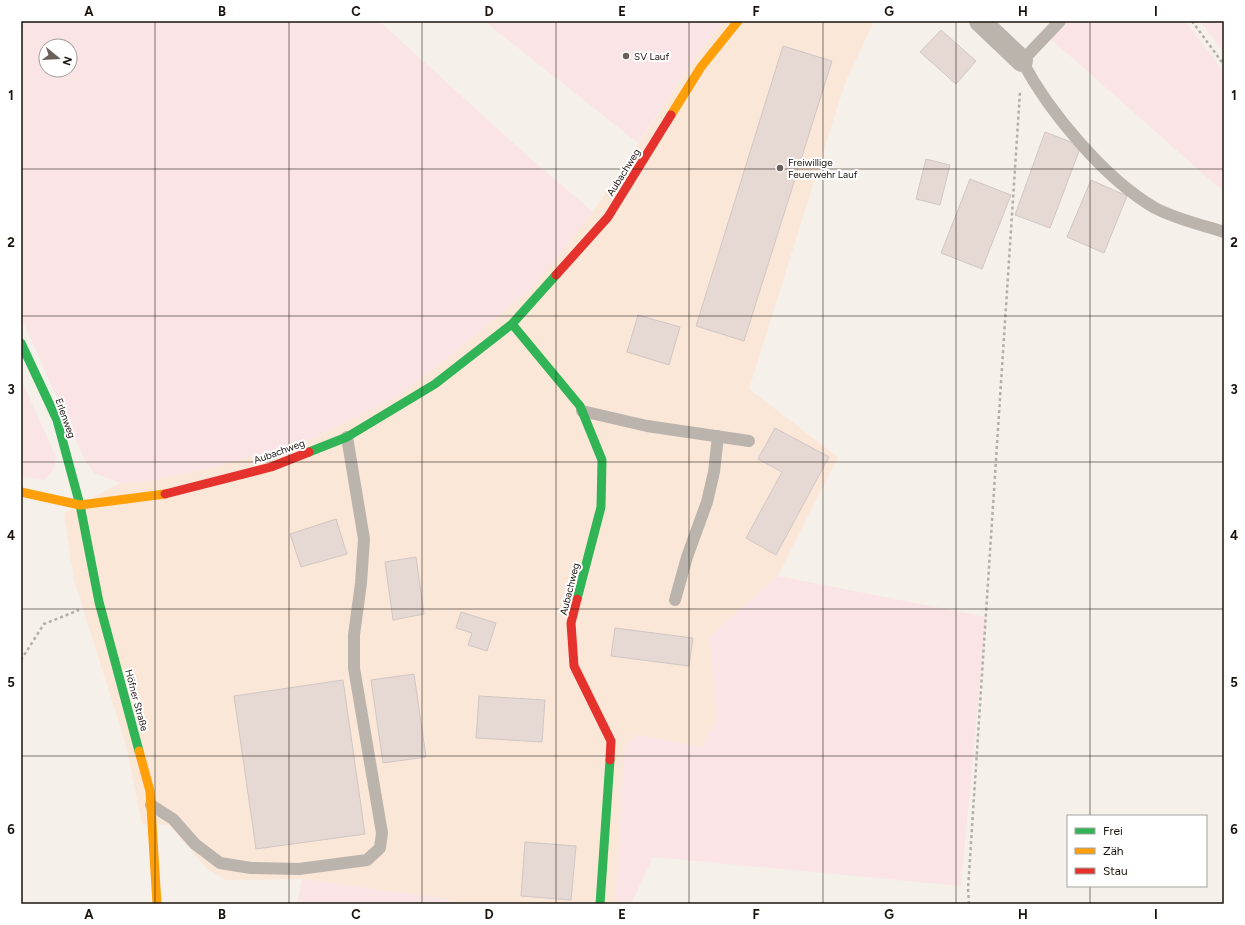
<svg xmlns="http://www.w3.org/2000/svg" width="1245" height="925" font-family="Figtree,sans-serif">
	<style>
		.built { fill: #fae7d8 }
		.green { fill: #fae4e5; fill-rule: evenodd }
		.building { fill: #e6d8d3; stroke: #d0c7c4 }
		.lines { fill: none; stroke-linecap: round; stroke-linejoin: round }
		.path { stroke: #b2aea8; stroke-width: 2.5; stroke-dasharray: 3 3; stroke-linecap: butt }
		.lane { stroke: #bab4ad; stroke-width: 12 }
		.street { stroke: #bab4ad; stroke-width: 22 }
		.fast { stroke: #30b455; stroke-width: 9 }
		.slow { stroke: #ff9f0a; stroke-width: 9 }
		.jam { stroke: #e5322d; stroke-width: 9 }
		.grid { fill: none; stroke: #1b130d; stroke-width: 1; stroke-opacity: 0.55 }
		.poi-dot { fill: #68605a; stroke: #fff; stroke-width: 1.5 }
		.labels { text-anchor: middle; stroke-width: 4; stroke-linejoin: round; paint-order: stroke }
		.poi-label { font-size: 10px; fill: #1b130d; stroke: #fff; text-anchor: start }
		.street-label { font-size: 10px; fill: #1b130d; stroke: #fff }
		.neatline { fill: none; stroke: #1b130d; stroke-width: 1.5 }
		.grid-label { font-size: 13px; text-anchor: middle; font-weight: bold; fill: #1b130d }
	</style>
	<rect width="100%" height="100%" fill="#f6f0ea"/>
	<!-- built -->
	<path class="built" d="M724,21h150l-29,62 -96,306 89,68 -60,119 -68,60 6,83 -13,28 -68,-12 -10,11 -10,158h-153l-17,-5 -143,-20 -76,1 -19,-11 -38,-44 -27,-1 -16,-79 -52,-165 -10,-67 56,-30h19l76,-16 98,-29 88,-44 132,-107 60,-75 105,-158z"/>
	<!-- green -->
	<path class="green" d="M21,21h358l153,139 61,52 -60,75 -67,56 -65,51 -88,44 -98,29 -76,16h-19l-26,-10 -9,-13 -64,-143zM46,46h24v24h-24z
		M484,21h240l-26,33 -60,89z
		M1069,21h116l39,51v117l-7,-3 -166,-147z
		M1200,21h24v32z
		M21,379l35,78 -3,14 -9,9 -23,-3z
		M778,576l208,41 -25,269 -308,-29 -22,47h-16l10,-158 10,-11 68,12 13,-28 -6,-83z
		M302,879l143,20 17,5h-165z"/>
	<!-- building -->
	<path class="building" d="M941,30l35,31 -20,23 -36,-32z
		M783,46l49,15 -88,280 -48,-15z
		M1045,132l36,14 -31,82 -35,-13z
		M926,159l24,6 -10,40 -24,-6z
		M970,179l41,16 -29,74 -41,-16z
		M1091,180l36,16 -23,57 -37,-16z
		M638,315l42,12 -11,38 -42,-13z
		M775,428l54,29 -53,98 -30,-17 36,-66 -24,-13z
		M336,519l11,35 -46,13 -11,-33z
		M416,557l8,57 -31,6 -8,-58z
		M461,612l35,11 -9,28 -19,-6 4,-12 -16,-5z
		M615,628l78,10 -4,28 -78,-10z
		M414,674l12,83 -43,6 -12,-83z
		M343,680l22,154 -109,15 -22,-153z
		M479,696l66,4 -3,42 -66,-4z
		M525,842l51,4 -5,54 -50,-4z"/>
	<g class="lines">
		<!-- path -->
		<path class="path" d="M1192,21l32,44
			M21,28l3,-7
			M21,660l23,-36 35,-14
			M969,904l-1,-15 52,-797"/>
		<!-- lane -->
		<path class="lane" d="M1060,21l-38,40c27,51 83,118 133,147 21,11 47,17 69,24
			M582,411l65,15 102,15
			M675,600l12,-43 20,-55 7,-30 4,-36
			M151,805l22,14 22,25 25,19 31,5 48,1 68,-9 13,-12 2,-15 -28,-165v-33l7,-52 3,-44 -17,-102"/>
		<!-- street -->
		<path class="street" d="M980,21l42,40"/>
		<!-- fast -->
		<path class="fast" d="M512,324l68,82 22,54 -1,47 -24,92
			M21,343l36,77 23,85 19,97 40,149
			M309,452l38,-15 88,-53 77,-60 44,-49
			M600,904l10,-144"/>
		<!-- slow -->
		<path class="slow" d="M671,115l30,-48 37,-46
			M21,492l59,13 85,-11
			M139,751l11,40 7,113"/>
		<!-- jam -->
		<path class="jam" d="M556,275l52,-58 63,-102
			M165,494l106,-27 38,-15
			M577,599l-6,24 3,43 37,75 -1,19"/>
	</g>
	<!-- grid -->
	<path class="grid" d="M155,21v883M289,21v883M422,21v883M556,21v883M689,21v883M823,21v883M956,21v883M1090,21v795M21,169h1203M21,316h1203M21,462h1203M21,609h1203M21,756h1203M1090,886v18"/>
	<!-- markers -->
	<g class="poi-dot">
		<circle cx="626" cy="56" r="4"/>
		<circle cx="780" cy="168" r="4"/>
	</g>
	<g class="labels">
		<!-- poi labels -->
		<g class="poi-label">
			<text x="634" y="60">SV Lauf</text>
			<text x="788" y="166">Freiwillige<tspan x="788" dy="12">Feuerwehr Lauf</tspan></text>
		</g>
		<!-- street labels -->
		<g class="street-label">
			<text transform="translate(623 172) rotate(-58)" y="4">Aubachweg</text>
			<text transform="translate(66 418) rotate(70)" y="4">Erlenweg</text>
			<text transform="translate(279 451) rotate(-20)" y="4">Aubachweg</text>
			<text transform="translate(569 589) rotate(-76)" y="4">Aubachweg</text>
			<text transform="translate(137 700) rotate(75)" y="4">Höfner Straße</text>
		</g>
	</g>
	<!-- border -->
	<rect width="1245" height="925" fill="none" stroke="#ffffff" stroke-width="44"/>
	<!-- legend -->
	<rect x="1067" y="815" width="140" height="72" fill="#ffffff" stroke="#a4a19e"/>
	<rect x="1075" y="828" width="20" height="6" fill="#30b455" stroke="#a4a19e"/>
	<text x="1103" y="835" font-size="12" fill="#1b130d">Frei</text>
	<rect x="1075" y="848" width="20" height="6" fill="#ff9f0a" stroke="#a4a19e"/>
	<text x="1103" y="855" font-size="12" fill="#1b130d">Zäh</text>
	<rect x="1075" y="868" width="20" height="6" fill="#e5322d" stroke="#a4a19e"/>
	<text x="1103" y="875" font-size="12" fill="#1b130d">Stau</text>
	<!-- north arrow -->
	<g transform="translate(58 58) rotate(108)"><circle r="19" fill="#ffffff" stroke="#a4a19e"/>
	<path d="M0-3L7 15L0 10L-7 15Z" fill="#68605a"/>
	<text y="-6" font-size="11" font-weight="bold" text-anchor="middle" fill="#1b130d">N</text>
	</g>
	<rect x="22" y="22" width="1201" height="881" class="neatline"/>
	<g class="grid-label">
		<text x="89" y="16">A</text>
		<text x="222" y="16">B</text>
		<text x="356" y="16">C</text>
		<text x="489" y="16">D</text>
		<text x="622" y="16">E</text>
		<text x="756" y="16">F</text>
		<text x="889" y="16">G</text>
		<text x="1023" y="16">H</text>
		<text x="1156" y="16">I</text>
		<text x="11" y="100">1</text>
		<text x="1234" y="100">1</text>
		<text x="11" y="247">2</text>
		<text x="1234" y="247">2</text>
		<text x="11" y="394">3</text>
		<text x="1234" y="394">3</text>
		<text x="11" y="540">4</text>
		<text x="1234" y="540">4</text>
		<text x="11" y="687">5</text>
		<text x="1234" y="687">5</text>
		<text x="11" y="834">6</text>
		<text x="1234" y="834">6</text>
		<text x="89" y="919">A</text>
		<text x="222" y="919">B</text>
		<text x="356" y="919">C</text>
		<text x="489" y="919">D</text>
		<text x="622" y="919">E</text>
		<text x="756" y="919">F</text>
		<text x="889" y="919">G</text>
		<text x="1023" y="919">H</text>
		<text x="1156" y="919">I</text>
	</g>
</svg>
